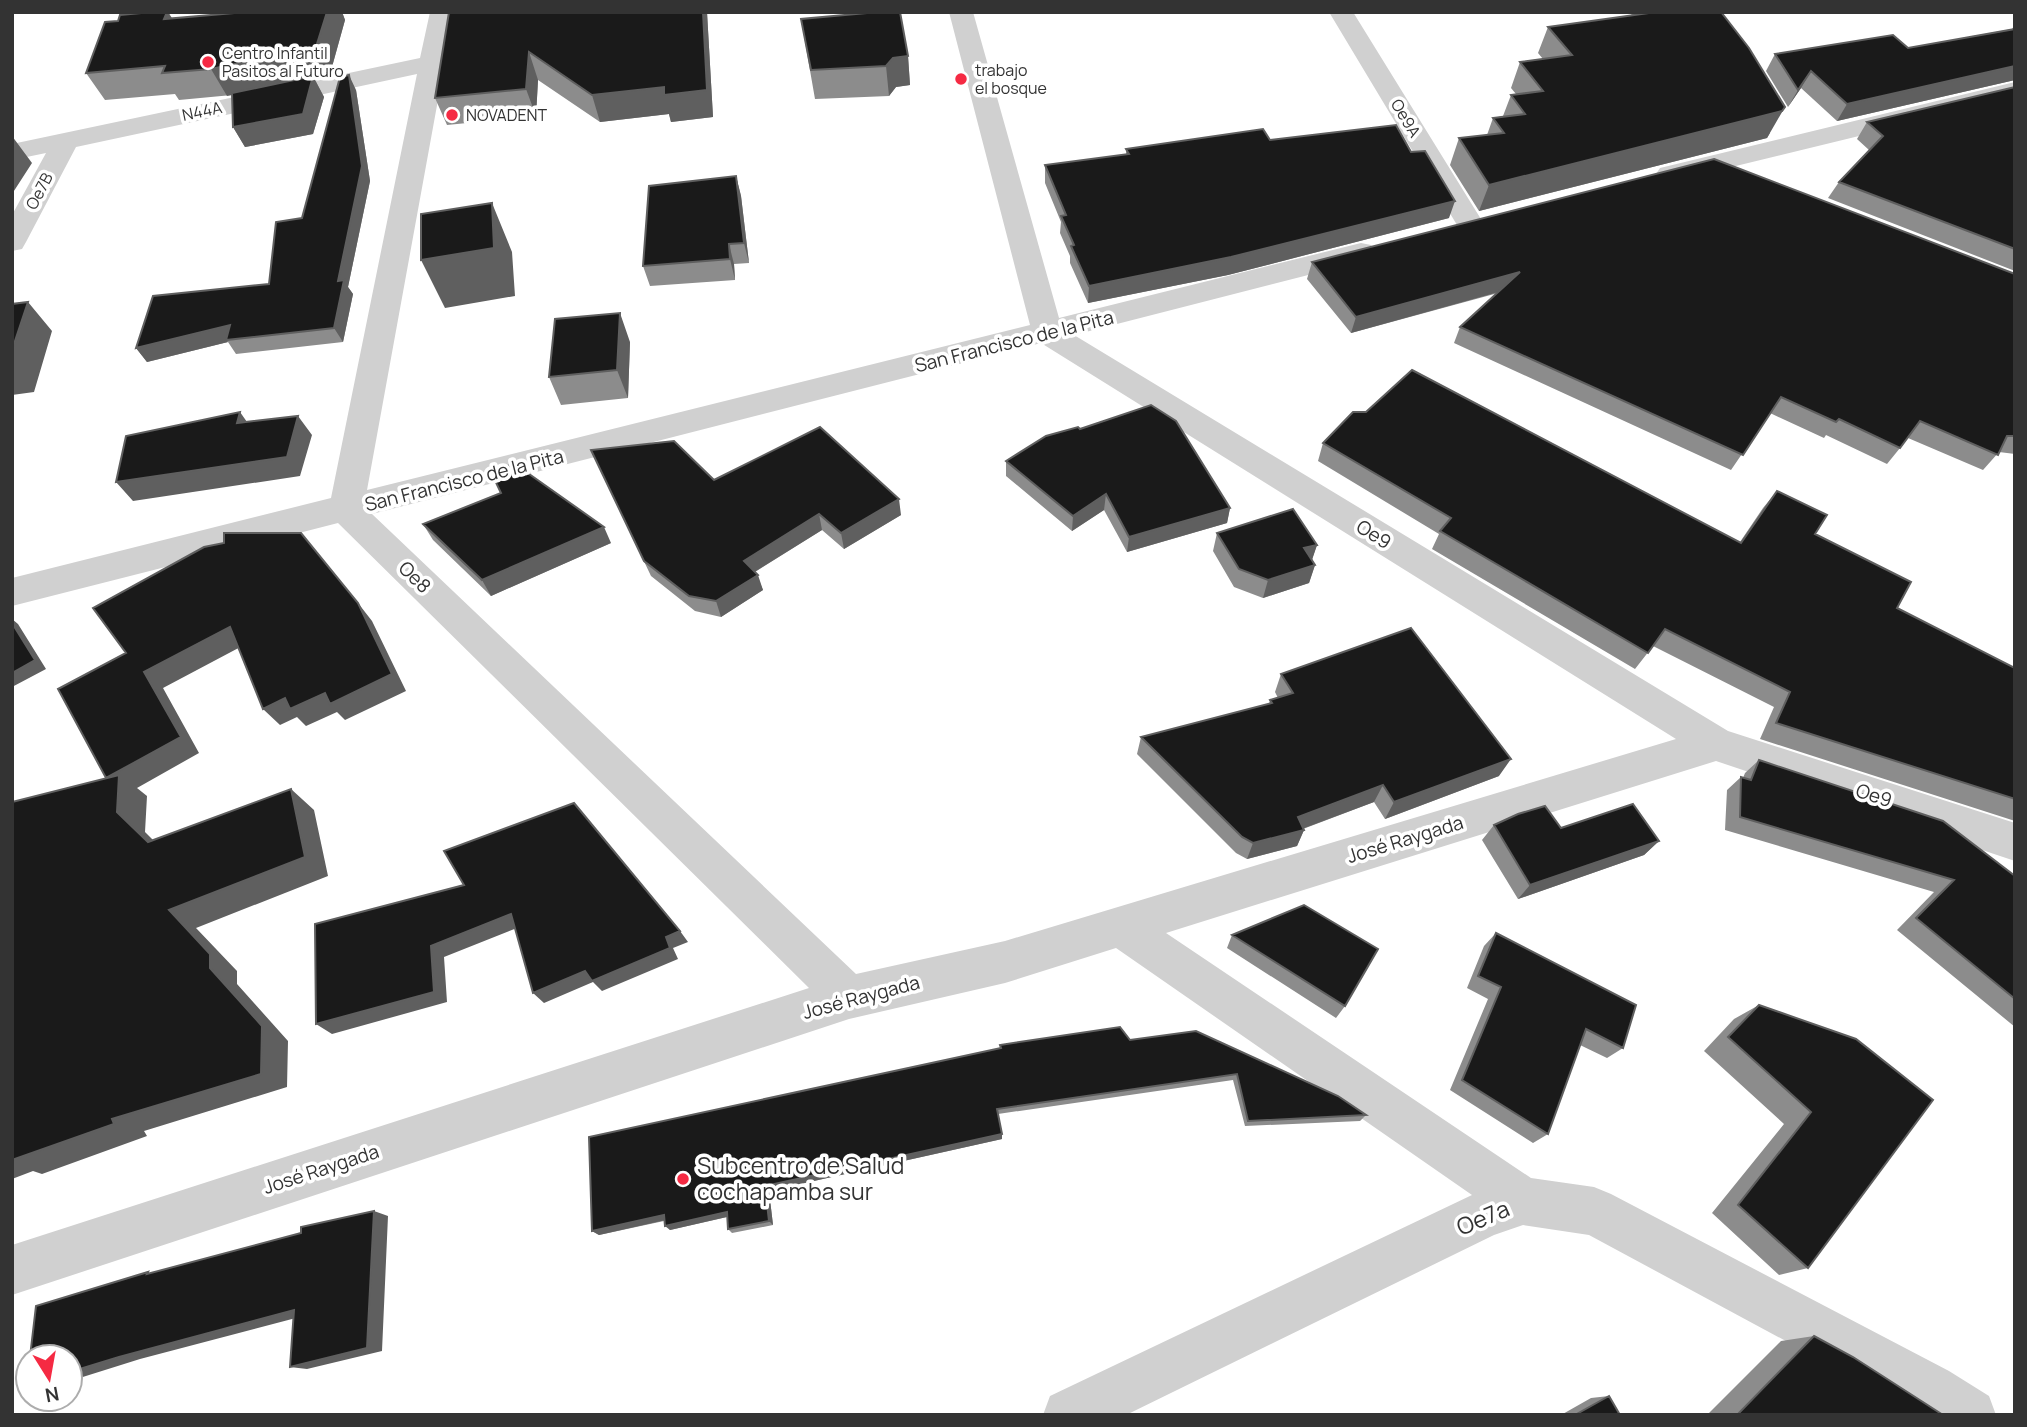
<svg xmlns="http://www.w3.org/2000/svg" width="2027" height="1427" font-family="Manrope,sans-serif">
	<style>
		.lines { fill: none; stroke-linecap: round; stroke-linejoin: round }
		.minor { fill: #d0d0d0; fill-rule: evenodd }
		.wall { fill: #8c8c8c }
		.shaded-wall { fill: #5f5f5f }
		.building { fill: #1a1a1a; stroke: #5f5f5f; stroke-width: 2 }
		.poi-dot { fill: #f52a43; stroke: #fff; stroke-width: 2.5 }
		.labels { text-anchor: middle; stroke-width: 7; stroke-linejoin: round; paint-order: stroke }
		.far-poi-label { font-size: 16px; fill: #333; stroke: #fff; text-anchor: start }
		.far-street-label { font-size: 16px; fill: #333; stroke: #fff }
		.street-label { font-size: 19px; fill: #333; stroke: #fff }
		.near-poi-label { font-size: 23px; fill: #333; stroke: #fff; text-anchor: start }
		.near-street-label { font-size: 23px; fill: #333; stroke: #fff }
	</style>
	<rect width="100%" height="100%" fill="#fff"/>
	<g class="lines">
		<!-- minor -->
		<path class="minor" d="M430,12h24l-87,478 663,-165 -81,-313h24l86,306 302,-75 10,2 5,7 -5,7 -297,76 654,396 287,92v38l-299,-100 -550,172 365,245 63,9 17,7 338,177 40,25 7,19h-73l-334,-180 -66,-10 -29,10 -368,180h-83l7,-19 422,-201 -356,-247 -111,35 -156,36 -837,276v-50l797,-257 -471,-465 -326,83v-28l319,-80 86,-424 -341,73 -50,95 -4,7 -10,2v-36l34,-62 -34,7v-16l408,-86zM1041,343l635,396 -671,202 -149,33 -484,-460z
			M1329,12h24l131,212 -4,6 -10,3 -10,-3z
			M2015,82v16l-345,84 -10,-2 -4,-6 4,-6z"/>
	</g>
	<!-- wall -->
	<path class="wall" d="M152,12h16l4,6 74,-6h96l3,8 -15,54 -16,4 10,19 -11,37 -68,13 -12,-20 -1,-32 -53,5 -4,-6 -70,6 -19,-27 32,-52z
		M449,12h258l6,105 -42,5 -2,-8 -69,8 -62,-42 -2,36 -89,9 -12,-27z
		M1632,12h89l49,121 -3,5 -288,73 -29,-46 9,-27 28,-3 6,-17 10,-2 8,-21 5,-1 -5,-6 9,-26 23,-3 -5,-6 10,-26 83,-11z
		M801,19l107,37 2,29 -14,2 -7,9 -74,3z
		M2014,26l1,54 -178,41 -36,-33 -13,19 -22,-36 9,-17 133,-6 104,-19z
		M2015,87v184l-187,-73 11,-16 30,-32 -12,-11 10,-17z
		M356,90l14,91 -22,106 5,7 -10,48 -107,12 -8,-12 -81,20 -11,-14 133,-64 33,-66z
		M1270,140l179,78 -221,57 -140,28 -18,-40v-7l-10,-23 1,-11 -16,-39v-18l81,-10v-6z
		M736,176l5,20 8,67 -15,1 1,16 -85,6 -7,-20z
		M1312,262l703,12v180l-16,-2 -16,18 -75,-32 -8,10 -13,16 -61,-29 -2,3 -54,-25 -39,57 -277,-127 6,-16 38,-34 -147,40 -44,-54z
		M630,342l-2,56 -67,7 -12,-28z
		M1080,429l150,79 -3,15 -100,29 -23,-42 -32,21 -66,-55v-15z
		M1323,443l417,99 23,-34 14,-17 38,43 82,74 118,60v153l-255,-82 14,-32 -121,-61 -18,23 -203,-120 7,-15 -121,-73z
		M591,450l123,30 187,35 -57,34 -22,-19 -67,42 8,18 -42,27 -26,-6 -44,-35z
		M423,524l188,19 -120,53 -58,-56z
		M1217,533l100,12 -5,14 3,6 -6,18 -46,15 -29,-11 -21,-36z
		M1281,674l218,102 -114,43 -11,-17 -71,27 1,1 -7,16 -50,13 -11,-6 -99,-99 4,-17 128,-33 1,-4 8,-2 -3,-6z
		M1759,760l256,116v151l-118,-97 37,-38 -209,-62 2,-40 14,-13 2,1 2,-5z
		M1494,825l67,3 98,13 -15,14 -126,44 -36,-59z
		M1496,933l127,115 -16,10 -27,-13 -32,89 -15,9 -83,-53 38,-91 -21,-11 17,-42z
		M1232,935l113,71 -9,12 -109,-70z
		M1759,1005l97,34 -48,229 -29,7 -67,-62 72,-89 -80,-73 30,-32z
		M1130,1040l236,75 -6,6 -115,5 -12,-46 -235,34 4,25 -233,52 4,34 -41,8 -4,-4 -1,-12 -57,13 -6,-9 -65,14 -7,-4z
		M1814,1336l129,79h-236l74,-74z
		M1609,1396l11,19h-59l30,-17z"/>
	<!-- shaded-wall -->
	<path class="shaded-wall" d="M167,12h1l15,26 -19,-19z
		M327,12h15l3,8 -15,54 -16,4 10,19 -11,37 -68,13 -12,-20 80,-49 -86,18 -16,-27z
		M703,12h4l6,105 -42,5 -2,-8 -69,8 -8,-27z
		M529,52l9,28 -2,36 -10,-27z
		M908,56l2,29 -14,2 -7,9 -3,-30 7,-8z
		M2015,66v14l-178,41 10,-17z
		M1811,71l-10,17 -13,19 10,-17z
		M349,75l7,15 14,91 -22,106 5,7 -10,48 -9,-14 4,-47z
		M1785,107l-18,31 -288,73 10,-26z
		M12,136l20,27 -20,31z
		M736,176l5,20 8,67 -5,-20z
		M1455,201l-6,17 -221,57 -140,28 1,-17z
		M492,203l20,49 3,44 -70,12 -24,-48z
		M729,244l5,20 1,16 -5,-21z
		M1520,272l-7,16 -162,45 5,-16z
		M28,302l24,29 -18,61 -22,3v-45z
		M620,313l10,29 -2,56 -11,-28z
		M230,325l-4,15 2,2 -81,20 -11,-14z
		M240,412l14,20 -17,-9z
		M298,416l14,19 -12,41 -167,25 -17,-19z
		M1106,494l-2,16 -32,21 1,-15z
		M899,499l2,16 -57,34 -3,-16z
		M1230,508l-3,15 -100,29 2,-15z
		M819,514l3,16 -74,46 -4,-15z
		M604,527l7,16 -120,53 -9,-16z
		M1317,545l-6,18 -7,-15z
		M1315,565l-6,18 -46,15 5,-18z
		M758,575l5,15 -42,27 -5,-16z
		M358,603l14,18 34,70 -61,29 -8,-8 -31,14 -9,-9 -17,8 -17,-16z
		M12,619l6,5 28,45 -34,18z
		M230,627l16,17 -83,44 36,65 -62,35 10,8 -2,36 30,30 -27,-20 -31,-30 -11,-34 38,-106z
		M1511,759l-12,17 -114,43 9,-17z
		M1383,785l-9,17 -83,31 7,-16z
		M291,789l23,21 14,66 -132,52 41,43v13l51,57 -1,46 -143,44 3,5 -105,38 -9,-3 -21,8v-19l100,-41 98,-151 -41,-58z
		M1304,830l-7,16 -50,13 6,-16z
		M1659,841l-15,14 -126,44 12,-14z
		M511,914l11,12 -78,31 3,45 -115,32 -16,-10 115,-78z
		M680,931l8,11 -15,6 5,11 -76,32 -9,-9 -49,21 -11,-10z
		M1002,1134v5l-233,52 4,34 -4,-4 -4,-35z
		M374,1211l14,5 -6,135 -75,18 -17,-2z
		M727,1212l4,4 -61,14 -5,-4z
		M664,1215l6,4 -71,16 -7,-4z
		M294,1310l17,4 -171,45 -70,22v-9l49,-15z"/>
	<!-- building -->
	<path class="building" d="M152,12h15l-3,7 82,-7h81l-11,35 -105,22 -49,4 3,-7 -79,7 19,-51 13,-1 2,-6z
		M449,12h254l4,78 -43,5v-8l-72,8 -63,-43 -3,37 -91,9z
		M878,12h22l8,44 -15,2 -7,8 -75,4 -10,-51z
		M1656,12h65l28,36 36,59 -3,4 -293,74 -30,-47 45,-5 -11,-15 32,-4 -14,-19 32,-4 -23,-29 52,-7 -24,-28z
		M2015,29v37l-168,38 -36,-33 -13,19 -23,-36 118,-19 15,13z
		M349,75l13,91 -24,115 6,-1 -10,48 -108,12 4,-15 -94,23 17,-52 116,-12 7,-62 26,-4 38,-141z
		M313,76l-10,38 -70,13 -1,-34z
		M2015,87v162l-176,-67 44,-46 -16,-14z
		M1396,125l15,27 14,-1 30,50 -224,56 -142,29 -18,-40 3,-1 -13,-29 5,-1 -21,-50 84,-11 -3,-5 137,-20 7,11z
		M1714,159l301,115v162h-8l-9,19 -78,-34 -20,27 -61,-29 -3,3 -55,-25 -38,58 -283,-128 60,-55 -164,45 -44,-55z
		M736,176l8,67 -15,1 1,15 -87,7 6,-80z
		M492,203l2,45 -73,12v-46z
		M28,302l-16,48v-46z
		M620,313l-3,57 -68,7 6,-58z
		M1412,370l329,173 36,-52 50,24 -12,19 96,48 -14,26 118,60v131l-239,-76 14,-31 -125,-63 -17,24 -208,-122 11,-13 -128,-75 30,-31h13z
		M1151,405l25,16 54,87 -101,29 -23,-43 -33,22 -67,-55 40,-25 32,-9 2,2z
		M240,412l-3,11 61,-7 -11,41 -171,25 10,-46z
		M820,427l79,72 -58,34 -22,-19 -75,47 14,14 -42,26 -27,-5 -45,-35 -53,-111 83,-9 40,39z
		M515,464l89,63 -122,53 -59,-56 78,-31 -11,-23z
		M1293,509l24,36 -13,3 11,17 -47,15 -29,-11 -22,-36z
		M224,533h77l57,70 34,71 -62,30 -5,-11 -35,16 -5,-11 -22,11 -33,-82 -86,45 37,65 -75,41 -48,-89 68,-36 -33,-45 111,-61 20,-4z
		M12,623l23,37 -23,13z
		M1411,628l100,131 -117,43 -11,-17 -85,32 6,13 -51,13 -11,-6 -101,-100 131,-34 -2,-3 23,-7 -12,-19z
		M1759,760l184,61 72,55v123l-99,-81 38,-38 -214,-63 1,-40 10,3z
		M119,775l-2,37 31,30 143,-53 14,68 -136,53 41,44v14l52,58 -1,48 -149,45 2,5 -102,36v-358z
		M574,803l106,128 -14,6 4,11 -78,33 -7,-10 -52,22 -22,-79 -80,32 3,46 -118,32 -1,-100 149,-39 -20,-34z
		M1633,804l26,37 -129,44 -36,-60 24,-11 27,-8 16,22z
		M1304,905l74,44 -33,57 -113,-71z
		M1496,933l140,72 -13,43 -37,-19 -38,105 -86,-54 39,-93 -23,-11z
		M1759,1005l97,34 77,61 -125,168 -70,-63 73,-93 -83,-75z
		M1120,1027l10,13 66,-9 142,65 28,19 -118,6 -11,-47 -240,35 5,25 -237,52 4,35 -41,8 -1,-17 -62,14 -1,-11 -72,16 -3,-94 412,-89 -1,-3z
		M374,1211l-7,137 -77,19 4,-57 -175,47 -49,15v-15h-40l6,-51 112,-34 -1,2 154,-41v-6z
		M1814,1336l39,21 90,58h-206z
		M1609,1396l11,19h-45z"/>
	<!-- markers -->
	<g class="poi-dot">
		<circle cx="208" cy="62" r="7"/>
		<circle cx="961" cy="79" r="7"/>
		<circle cx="452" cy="115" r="7"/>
		<circle cx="683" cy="1179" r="7"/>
	</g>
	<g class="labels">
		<!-- far-poi labels -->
		<g class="far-poi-label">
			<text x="222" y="59">Centro Infantil<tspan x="222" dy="18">Pasitos al Futuro</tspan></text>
			<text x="975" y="76">trabajo<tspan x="975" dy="18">el bosque</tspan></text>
			<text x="466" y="121">NOVADENT</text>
		</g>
		<!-- far-street labels -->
		<g class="far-street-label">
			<text transform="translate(202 111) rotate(-12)" y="6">N44A</text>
			<text transform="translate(1406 118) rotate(59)" y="6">Oe9A</text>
			<text transform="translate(39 191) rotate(-62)" y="6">Oe7B</text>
		</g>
		<!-- street labels -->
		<g class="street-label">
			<text transform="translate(1014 341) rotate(-14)" y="7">San Francisco de la Pita</text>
			<text transform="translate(464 480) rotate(-14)" y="7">San Francisco de la Pita</text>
			<text transform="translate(1374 534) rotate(32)" y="7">Oe9</text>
			<text transform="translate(415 577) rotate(44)" y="7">Oe8</text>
			<text transform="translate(1874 795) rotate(18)" y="7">Oe9</text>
			<text transform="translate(1405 839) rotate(-17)" y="7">José Raygada</text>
			<text transform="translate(861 997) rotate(-15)" y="7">José Raygada</text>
			<text transform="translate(321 1169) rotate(-18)" y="7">José Raygada</text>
		</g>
		<!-- near-poi labels -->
		<g class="near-poi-label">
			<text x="697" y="1174">Subcentro de Salud<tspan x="697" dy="26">cochapamba sur</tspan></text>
		</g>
		<!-- near-street labels -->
		<g class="near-street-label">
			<text transform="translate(1483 1218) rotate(-23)" y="8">Oe7a</text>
		</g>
	</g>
	<!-- border -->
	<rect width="2027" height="1427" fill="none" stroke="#333333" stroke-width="28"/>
	<!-- north arrow -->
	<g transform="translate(49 1378) rotate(169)"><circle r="33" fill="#ffffff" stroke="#adadad" stroke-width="2"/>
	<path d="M0-5L12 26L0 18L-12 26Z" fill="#f52a43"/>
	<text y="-10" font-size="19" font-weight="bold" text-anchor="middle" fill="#333333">N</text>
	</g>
</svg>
